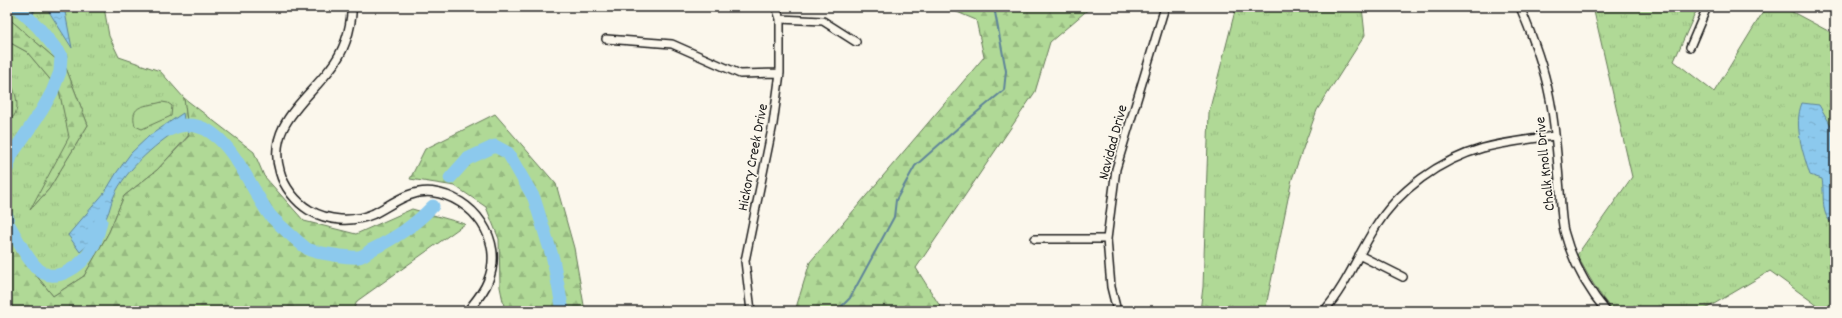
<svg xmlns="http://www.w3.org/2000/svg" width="1842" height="318" font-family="Dekko,sans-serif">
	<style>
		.grass { fill: url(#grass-tufts); stroke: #667a59 }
		.forest { fill: url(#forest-firs); stroke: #667a59 }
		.garden { fill: #b0d996; stroke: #667a59 }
		.water { fill: url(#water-ripples); stroke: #5f8499 }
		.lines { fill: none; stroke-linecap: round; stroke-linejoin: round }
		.stream { stroke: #5f8499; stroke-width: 2 }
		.river { stroke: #8cc9ed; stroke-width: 13 }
		.minor-casing { stroke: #1c1c1c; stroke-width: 10 }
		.tertiary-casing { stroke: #1c1c1c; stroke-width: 11 }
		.minor { stroke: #fbf7ec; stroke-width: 7 }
		.tertiary { stroke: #fbf7ec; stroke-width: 8 }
		.labels { text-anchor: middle; stroke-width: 3.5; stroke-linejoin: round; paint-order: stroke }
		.street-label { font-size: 15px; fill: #1c1c1c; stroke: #fbf7ec }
	</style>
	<defs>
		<pattern id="grass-tufts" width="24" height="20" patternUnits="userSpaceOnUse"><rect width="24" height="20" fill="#b0d996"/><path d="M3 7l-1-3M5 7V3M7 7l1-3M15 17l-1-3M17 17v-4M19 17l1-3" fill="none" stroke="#97ba81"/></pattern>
		<pattern id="forest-firs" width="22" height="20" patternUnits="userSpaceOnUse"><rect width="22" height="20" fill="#b0d996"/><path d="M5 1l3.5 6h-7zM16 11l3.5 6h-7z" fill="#97ba81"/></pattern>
		<pattern id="water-ripples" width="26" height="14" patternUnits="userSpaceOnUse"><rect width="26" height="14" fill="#8cc9ed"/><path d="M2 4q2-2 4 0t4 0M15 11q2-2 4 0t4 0" fill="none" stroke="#78accb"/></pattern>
	</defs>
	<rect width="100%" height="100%" fill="#fbf7ec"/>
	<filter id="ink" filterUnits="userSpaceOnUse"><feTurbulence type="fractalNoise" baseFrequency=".025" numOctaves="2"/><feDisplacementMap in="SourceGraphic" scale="8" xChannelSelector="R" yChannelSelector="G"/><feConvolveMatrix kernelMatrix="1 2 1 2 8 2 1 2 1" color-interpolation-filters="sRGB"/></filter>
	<g filter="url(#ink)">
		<!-- grass -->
		<path class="grass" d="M7,7h97l5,29 10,21 41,14 24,27 5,37 -32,35 -33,26 -15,36 -25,44 -31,20 -18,-22 -28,-45v-188l20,11 32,38 11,47 -39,72 18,-20 39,-64 -22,-57 -59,-51z
			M1236,7h126l3,28 -48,75 -25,69 -27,132h-65l3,-24 6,-175z
			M1593,7h105l-24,54 40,31 52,-85h17l47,25 5,1v278h-10l-55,-40 -68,40h-89c-15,-17 -25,-36 -36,-56l55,-78z"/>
		<!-- forest -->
		<path class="forest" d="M945,7h146l-41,35 -15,50 -119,176 27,43h-148l15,-49 174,-205 -8,-37z
			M7,17l59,51 22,57 -39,64 -19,21 39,-73 -10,-47 -32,-38 -20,-11z
			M184,98l70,54 10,24 40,45 52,13 56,-25 53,15 -108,77 -4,10h-346v-82l28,45 18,22 31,-20 25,-44 15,-36 33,-26 32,-34z
			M495,114l61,70 18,64 11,63h-80l-5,-24 -1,-48 -13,-32 -31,-21 -45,-7 15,-30z"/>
		<!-- garden -->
		<path class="garden" d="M7,79c9,9 17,37 0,41z
			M162,102l6,1 4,3 -1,10 -29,13 -7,-3c-6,-23 11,-19 27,-24z"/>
		<!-- water -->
		<path class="water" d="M46,7h18l8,41z
			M1802,103l17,2 16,27v93c-16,-8 -10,-31 -13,-46l-12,-4c-7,-22 -17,-50 -8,-72z
			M183,113l2,13c-25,13 -60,44 -71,70 -3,6 -4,14 -7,20 -6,16 -15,26 -27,36l-12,-17 37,-43 12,-20 14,-19 18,-17z"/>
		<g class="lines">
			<!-- stream -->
			<path class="stream" d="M31,19l4,-12
				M837,311l13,-13 44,-81 2,-17 19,-34 44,-39 45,-37 2,-19 -12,-64"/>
			<!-- river -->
			<path class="river" d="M169,130c51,-25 77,52 100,84 4,5 36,35 41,36 7,3 41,8 48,7 4,0 10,-5 13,-7 24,-12 43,-24 62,-44
				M7,169l5,-15 30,-44 10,-18 8,-20 1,-17 -23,-28 -21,-20
				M450,178l17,-19 28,-13 13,7 26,45 19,61 10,52
				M7,216l1,7c9,15 17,34 30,46 17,17 44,-4 53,-19 6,-9 8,-20 10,-29"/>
			<!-- minor casing -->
			<g class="minor-casing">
				<path id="minor" d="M1520,7c12,28 23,57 29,87 7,32 8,65 11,97 1,13 1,27 4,40 8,30 22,56 42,80
					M780,19l43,2 33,21
					M606,39l66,5 68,30 40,-1
					M1690,47l17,-40
					M1035,239h72
					M1359,255l44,22
					M751,311l-6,-50 28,-137 7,-51v-54l-4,-12
					M1117,311l-6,-24 -4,-48 9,-70 49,-162
					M1324,311c22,-25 33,-55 51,-83 23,-38 65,-68 108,-80 23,-6 48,-9 72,-12"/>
			</g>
			<!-- tertiary casing -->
			<g class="tertiary-casing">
				<path id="tertiary" d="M352,7c-1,22 -8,45 -22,62 -24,32 -64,57 -50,103 4,15 16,30 29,38 19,11 43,13 64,4 20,-10 35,-24 59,-22 41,5 73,48 56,89 -4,11 -12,20 -20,30"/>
			</g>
			<!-- minor -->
			<use href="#minor" class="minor"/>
			<!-- tertiary -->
			<use href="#tertiary" class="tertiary"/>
		</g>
	</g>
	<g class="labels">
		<!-- street labels -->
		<g class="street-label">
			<text transform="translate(1112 142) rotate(-75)" y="5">Navidad Drive</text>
			<text transform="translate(752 157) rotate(-79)" y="5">Hickory Creek Drive</text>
			<text transform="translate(1544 164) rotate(-96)" y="5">Chalk Knoll Drive</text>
		</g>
	</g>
	<!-- margin -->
	<rect width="1842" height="318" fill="none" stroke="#fbf7ec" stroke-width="24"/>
	<rect x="12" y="12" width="1818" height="294" fill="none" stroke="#1c1c1c" stroke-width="1.5" filter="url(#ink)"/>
</svg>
